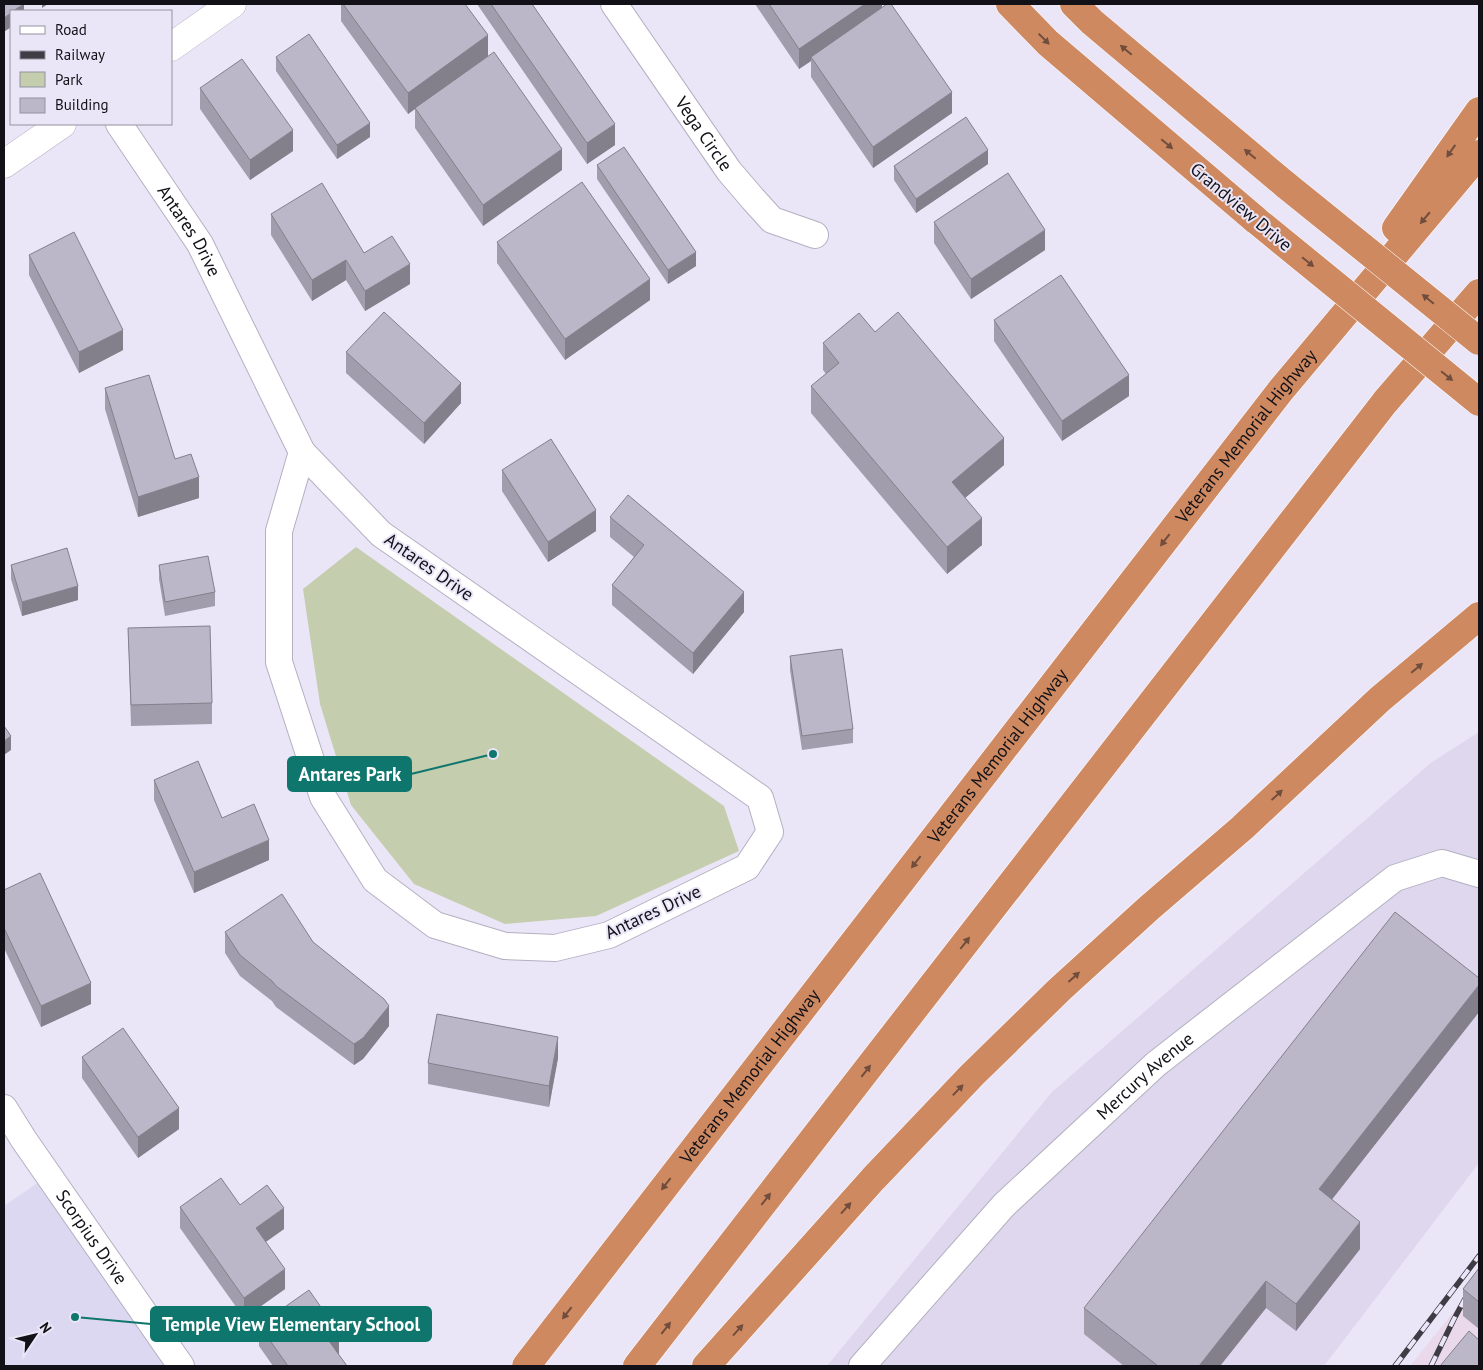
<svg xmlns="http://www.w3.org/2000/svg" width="1483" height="1370" font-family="'PT Sans',sans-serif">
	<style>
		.commercial { fill: #ead9ea }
		.industrial { fill: #ded7ed }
		.built { fill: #ddd8f1 }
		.green { fill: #c4cdad }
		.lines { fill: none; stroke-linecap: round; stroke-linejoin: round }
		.street-casing { stroke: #b4b0c1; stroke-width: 28 }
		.secondary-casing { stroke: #b4b0c1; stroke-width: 29 }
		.highway-casing { stroke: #fff; stroke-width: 29 }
		.street { stroke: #fff; stroke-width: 26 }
		.secondary { stroke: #fff; stroke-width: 28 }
		.highway { stroke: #ce8961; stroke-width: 28 }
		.rail-casing { stroke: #3e3c45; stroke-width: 5.5 }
		.rail { stroke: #eae6f8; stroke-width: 4; stroke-dasharray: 11; stroke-linecap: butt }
		.highway-bridge-casing { stroke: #fff; stroke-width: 29; stroke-linecap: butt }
		.highway-bridge { stroke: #ce8961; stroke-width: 28 }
		.wall { fill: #a19dac }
		.shaded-wall { fill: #83808c }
		.building { fill: #bbb7c8; stroke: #83808c }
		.oneway { fill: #704d3c }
		.labels { text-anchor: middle; stroke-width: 4; stroke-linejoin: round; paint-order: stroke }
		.street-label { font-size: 18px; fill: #121117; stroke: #eae6f8 }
		.leader { fill: none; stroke: #0f766e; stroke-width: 2 }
		.callout-dot { fill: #0f766e; stroke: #eae6f8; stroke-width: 2 }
		.callout { fill: #0f766e; stroke: #0f766e; stroke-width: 2 }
		.callout-label { font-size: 19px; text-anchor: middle; font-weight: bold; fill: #fff }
	</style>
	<rect width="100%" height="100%" fill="#eae6f8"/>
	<!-- commercial -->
	<path class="commercial" d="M1479,1280v86h-69z"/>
	<!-- industrial -->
	<path class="industrial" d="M1479,732v431l-155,203h-497l225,-274 380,-330z"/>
	<!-- built -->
	<path class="built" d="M49,1175l132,191h-177v-160z"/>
	<!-- green -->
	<path class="green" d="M356,547l368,259 15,45 -143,65 -91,8 -91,-40 -63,-79 -31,-101 -17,-115z"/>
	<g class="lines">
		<!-- street casing -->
		<g class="street-casing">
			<g id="street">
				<path id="s1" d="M614,4l115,167 24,28 19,21 43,15"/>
				<path id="s2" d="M119,124l81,120 102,208"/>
				<path d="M302,452l79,82 379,264 10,34 -23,35 -138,68 -54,13 -50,-2 -70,-21 -60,-45 -52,-83 -44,-135v-131z"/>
				<path id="s3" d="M4,1108l20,32 157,226"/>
				<path id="s4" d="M862,1366l142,-161 152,-141 239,-186 47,-15 37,11"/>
			</g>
		</g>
		<!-- secondary casing -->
		<g class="secondary-casing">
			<path id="secondary" d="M171,47l61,-43
				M4,164l58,-40"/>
		</g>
		<!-- highway casing -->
		<g class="highway-casing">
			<g id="highway">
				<path d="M1010,4l38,39 209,178"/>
				<path d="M1074,4l18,18 195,164"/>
				<path d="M1396,228l83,-117"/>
				<path id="s5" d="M526,1366l755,-976 198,-236"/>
				<path d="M637,1366l748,-964 94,-109"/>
				<path d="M706,1366l167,-187 99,-104 87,-85 90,-82 93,-80 138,-129 99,-83"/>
			</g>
		</g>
		<!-- street -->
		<use href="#street" class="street"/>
		<!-- secondary -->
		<use href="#secondary" class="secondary"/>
		<!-- highway -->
		<use href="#highway" class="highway"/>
		<!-- rail casing -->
		<g class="rail-casing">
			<path id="rail" d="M1395,1366l84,-110
				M1431,1366l23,-47 25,-46"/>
		</g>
		<!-- rail -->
		<use href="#rail" class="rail"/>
		<!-- highway-bridge casing -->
		<g class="highway-bridge-casing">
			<path id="highway-bridge" d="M1287,186l192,155
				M1257,221l222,181"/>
		</g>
		<!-- highway-bridge -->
		<use href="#highway-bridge" class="highway-bridge"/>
	</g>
	<!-- wall -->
	<path class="wall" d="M341,4h124l23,52 -24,17 98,97 -79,56 -68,-98v-19l-7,5 -67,-93z
		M477,4h55l83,141 -28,19z
		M755,4h127v3l70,106 -79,55 -62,-91v-16l-12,8z
		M276,57l94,80 -33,22 -61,-88z
		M200,88l93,63 -43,29 -50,-71z
		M988,164l-72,49 -22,-33v-14z
		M597,165l99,101 -28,18 -71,-105z
		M271,214l93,39 46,31 -45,27 -19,-31 -34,21 -41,-66z
		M934,222l111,28 -74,49 -37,-56z
		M497,242l153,58 -85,60 -68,-97z
		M29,255l94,95 -44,23 -50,-98z
		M994,320l135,76 -67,45 -68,-100z
		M875,332l129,133 -39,33 17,47 -35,29 -136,-161v-27l15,-12 -3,-4v-27z
		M346,352l115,51 -37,41 -78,-71z
		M105,388l70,71 24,39 -61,19 -33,-108z
		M502,470l94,61 -48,31 -46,-71z
		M610,517l134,95 -51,62 -81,-69v-20l22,-28 -24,-20z
		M11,565l67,35 -56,16 -11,-37z
		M159,565l56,27v14l-50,10 -6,-37z
		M128,628l84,75v21l-81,2z
		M790,656l63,73v14l-51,7 -12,-80z
		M154,780l68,38 47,42 -75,33 -40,-93z
		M4,890l87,114 -50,23 -37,-79z
		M225,932l88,10 76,84 -26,33 -9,6 -78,-58 -4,-6 -32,-25 -15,-23z
		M1479,978v34l-147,187 28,50 -64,82 -30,-23 -46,58h-96l-40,-32v-26z
		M82,1057l97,72 -41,29 -56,-80z
		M558,1058l-9,49 -121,-23v-21z
		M240,1205l44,24 -19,13 20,47 -41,29 -64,-90v-21z
		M1479,1268v61l-16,-13v-27z
		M259,1325l80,29h-1l9,12h-74l-14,-20z"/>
	<!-- shaded-wall -->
	<path class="shaded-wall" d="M24,4v7h-11z
		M42,4h6l-6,4z
		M865,4h17v9l-71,44v4l-12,8v-20z
		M11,13v14l-7,5v-14z
		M488,35v21l-73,53v-1v1l-7,5v-21z
		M952,92v21l-79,55v-21z
		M370,123v14l-33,22v-14z
		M615,124v21l-28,19v-21z
		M293,130v21l-43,29v-20z
		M562,149v21l-79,56v-21z
		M988,150v14l-72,49v-14z
		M1045,230v20l-74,49v-20z
		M696,252v14l-28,18v-14z
		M346,260v20l-34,21v-21z
		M410,264v20l-45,27v-20z
		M650,279v21l-85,60v-21z
		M123,330v20l-44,23v-21z
		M1129,375v21l-67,45v-20z
		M461,383v20l-37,41v-21z
		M1004,438v27l-52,44v-27z
		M199,477v21l-61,19v-20z
		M596,510v21l-48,31v-20z
		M982,518v27l-35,29v-27z
		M78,586v14l-56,16v-14z
		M744,592v20l-51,62v-21z
		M11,736v14l-7,5v-14z
		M269,840v20l-75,33v-21z
		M91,983v21l-50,23v-21z
		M1479,985v27l-160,204v-27z
		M389,1006v20l-26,33 -9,6v-21z
		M558,1037v21l-9,49v-21z
		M179,1108v21l-41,29v-21z
		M284,1208v21l-28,20v-21z
		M1360,1222v27l-64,82v-27z
		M285,1269v20l-41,29v-20z
		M1266,1281v27l-46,58h-21z
		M339,1333v21l-10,7v-20z"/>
	<!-- building -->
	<path class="building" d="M4,4h20l-11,7h-2v2l-7,5z
		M343,4h122l23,31 -80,58z
		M491,4h41l83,120 -28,19z
		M769,4h96l-66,45z
		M887,4h4l61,88 -79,55 -62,-90z
		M309,34l61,89 -33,22 -61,-88z
		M494,52l68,97 -79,56 -68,-97z
		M242,59l51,71 -43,30 -50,-72z
		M966,117l22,33 -72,49 -22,-33z
		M624,147l72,105 -28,18 -71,-105z
		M1008,173l37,57 -74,49 -37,-57z
		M582,182l68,97 -85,60 -68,-97z
		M322,183l42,70 28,-17 18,28 -45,27 -19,-31 -34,20 -41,-66z
		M74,232l49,98 -44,22 -50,-97z
		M1061,275l68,100 -67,46 -68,-101z
		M384,312l77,71 -37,40 -78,-71z
		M898,312l106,126 -52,44 30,36 -35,29 -136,-161 28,-23 -16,-20 36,-30 16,19z
		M149,375l26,84 16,-5 8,23 -61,20 -33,-109z
		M551,439l45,71 -48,32 -46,-72z
		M628,495l116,97 -51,61 -81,-68 32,-40 -34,-28z
		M67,548l11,38 -56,16 -11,-37z
		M208,556l7,36 -50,10 -6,-37z
		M210,626l2,77 -81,2 -3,-77z
		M842,649l11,80 -51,7 -12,-80z
		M4,726l7,10 -7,5z
		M198,761l24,57 32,-14 15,36 -75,32 -40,-92z
		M40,873l51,110 -50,23 -37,-78v-38z
		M282,894l31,48 71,57 5,7 -26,32 -9,6 -78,-58 -4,-5 -32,-26 -15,-23z
		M1395,912l84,66v7l-160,204 41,33 -64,82 -30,-23 -67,85h-41l-74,-58z
		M437,1014l121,23 -9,49 -121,-23z
		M123,1028l56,80 -41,29 -56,-80z
		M221,1178l19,27 27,-20 17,23 -28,20 29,41 -41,29 -64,-91z
		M1479,1268v34l-16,-13z
		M309,1290l30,43 -10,8 18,25h-59l-29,-41z
		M1469,1331l10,9v26h-39z"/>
	<!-- one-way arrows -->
	<defs><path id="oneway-solid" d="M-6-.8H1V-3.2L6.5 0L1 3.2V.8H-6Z" transform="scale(1.25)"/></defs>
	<g class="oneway">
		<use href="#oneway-solid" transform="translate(1044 39) rotate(45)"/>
		<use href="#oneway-solid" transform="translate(1126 50) rotate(-140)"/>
		<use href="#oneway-solid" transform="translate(1167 144) rotate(40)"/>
		<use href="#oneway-solid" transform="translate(1451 151) rotate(125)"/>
		<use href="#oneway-solid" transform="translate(1250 154) rotate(-140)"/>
		<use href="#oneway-solid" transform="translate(1425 218) rotate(130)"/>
		<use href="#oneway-solid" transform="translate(1308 262) rotate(39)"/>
		<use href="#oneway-solid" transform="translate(1428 299) rotate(-141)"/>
		<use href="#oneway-solid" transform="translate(1447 376) rotate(39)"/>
		<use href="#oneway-solid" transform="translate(1165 540) rotate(128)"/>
		<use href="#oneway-solid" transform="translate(1417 668) rotate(-40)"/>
		<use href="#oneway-solid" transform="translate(1277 795) rotate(-43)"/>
		<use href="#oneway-solid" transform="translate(916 862) rotate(128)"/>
		<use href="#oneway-solid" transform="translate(965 943) rotate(-52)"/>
		<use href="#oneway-solid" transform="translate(1074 977) rotate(-42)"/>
		<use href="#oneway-solid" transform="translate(866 1071) rotate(-52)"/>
		<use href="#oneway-solid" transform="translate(958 1090) rotate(-46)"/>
		<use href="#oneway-solid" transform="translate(666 1184) rotate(128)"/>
		<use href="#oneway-solid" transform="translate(766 1199) rotate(-52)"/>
		<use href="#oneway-solid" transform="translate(846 1208) rotate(-48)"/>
		<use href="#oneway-solid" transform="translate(567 1313) rotate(128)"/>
		<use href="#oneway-solid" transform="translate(666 1328) rotate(-52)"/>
		<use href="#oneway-solid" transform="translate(738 1330) rotate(-48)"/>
	</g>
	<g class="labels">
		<!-- street labels -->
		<g class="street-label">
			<text dy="6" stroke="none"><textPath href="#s1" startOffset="158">Vega Circle</textPath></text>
			<text transform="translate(1241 207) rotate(40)" y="6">Grandview Drive</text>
			<text dy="6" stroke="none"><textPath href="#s2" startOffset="128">Antares Drive</textPath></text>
			<text dy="6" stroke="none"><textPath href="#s5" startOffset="1176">Veterans Memorial Highway</textPath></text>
			<text transform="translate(429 567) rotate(35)" y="6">Antares Drive</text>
			<text dy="6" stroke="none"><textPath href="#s5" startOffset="771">Veterans Memorial Highway</textPath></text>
			<text transform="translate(653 912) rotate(-25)" y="6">Antares Drive</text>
			<text dy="6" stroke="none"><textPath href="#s5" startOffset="366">Veterans Memorial Highway</textPath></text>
			<text dy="6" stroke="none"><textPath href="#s4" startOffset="406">Mercury Avenue</textPath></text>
			<text dy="6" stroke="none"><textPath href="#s3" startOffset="156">Scorpius Drive</textPath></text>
		</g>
	</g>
	<!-- callouts -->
	<path class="leader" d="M493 754L411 774M75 1317L151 1324"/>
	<g class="callout-dot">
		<circle cx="493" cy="754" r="5"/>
		<circle cx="75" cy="1317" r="5"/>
	</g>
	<g class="callout">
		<rect x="288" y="757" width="123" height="34" rx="5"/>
		<rect x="151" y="1307" width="280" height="34" rx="5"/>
	</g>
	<g class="callout-label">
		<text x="350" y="781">Antares Park</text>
		<text x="291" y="1331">Temple View Elementary School</text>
	</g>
	<!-- border -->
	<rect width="1483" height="1370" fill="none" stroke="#121117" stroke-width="10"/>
	<!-- legend -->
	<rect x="10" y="10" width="162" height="115" fill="#eae6f8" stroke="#94919e"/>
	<rect x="20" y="26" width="25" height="8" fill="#ffffff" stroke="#94919e"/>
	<text x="55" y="35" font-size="15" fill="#121117">Road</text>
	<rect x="20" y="51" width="25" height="8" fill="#3e3c45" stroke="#94919e"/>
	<text x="55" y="60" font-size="15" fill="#121117">Railway</text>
	<rect x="20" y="72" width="25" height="15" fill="#c4cdad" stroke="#94919e"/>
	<text x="55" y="85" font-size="15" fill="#121117">Park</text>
	<rect x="20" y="98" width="25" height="15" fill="#bbb7c8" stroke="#94919e"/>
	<text x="55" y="110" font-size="15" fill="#121117">Building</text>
	<!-- north arrow -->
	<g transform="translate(35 1335) rotate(55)" stroke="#eae6f8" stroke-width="4" paint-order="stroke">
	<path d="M0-4L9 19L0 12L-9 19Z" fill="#121117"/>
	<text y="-8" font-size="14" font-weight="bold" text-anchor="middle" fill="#121117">N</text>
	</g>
</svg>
